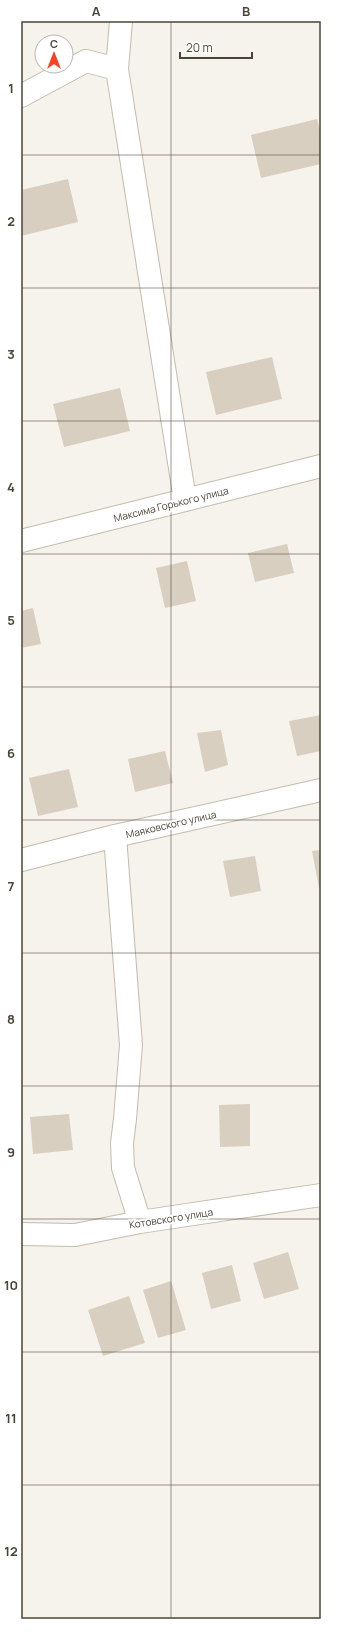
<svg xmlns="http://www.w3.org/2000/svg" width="342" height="1640" font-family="Manrope,sans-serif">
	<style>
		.building { fill: #d8cfc1 }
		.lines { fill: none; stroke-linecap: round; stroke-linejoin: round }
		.minor-casing { stroke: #c2bbae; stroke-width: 24 }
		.minor { stroke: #fff; stroke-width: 22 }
		.grid { fill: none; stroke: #4b4439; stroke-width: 1; stroke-opacity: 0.55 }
		.labels { text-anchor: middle; stroke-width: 4; stroke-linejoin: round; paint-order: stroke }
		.street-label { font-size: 10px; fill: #4b4439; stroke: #fff }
		.neatline { fill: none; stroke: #4b4439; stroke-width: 1.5 }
		.grid-label { font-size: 13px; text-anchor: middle; font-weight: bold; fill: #4b4439 }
	</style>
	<rect width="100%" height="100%" fill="#f6f3ec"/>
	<!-- building -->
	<path class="building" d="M317,119l4,15v30l-60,14 -10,-43z
		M68,179l10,43 -57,14v-46z
		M272,357l10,42 -66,16 -10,-43z
		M120,388l10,43 -66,16 -11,-43z
		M287,544l7,29 -39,9 -7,-29z
		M187,561l9,40 -31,7 -9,-40z
		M33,608l8,36 -20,4v-37z
		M321,715v36l-24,5 -8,-35z
		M221,730l7,35 -23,7 -8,-39z
		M165,751l8,32 -38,9 -7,-33z
		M69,769l9,38 -40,9 -9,-38z
		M321,850v37l-2,1 -7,-37z
		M255,856l6,35 -31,6 -7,-36z
		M250,1104v42l-30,1 -1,-42z
		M69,1114l4,36 -40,4 -3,-37z
		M288,1252l11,37 -35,10 -11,-36z
		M232,1265l9,36 -30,8 -9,-36z
		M171,1281l15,49 -28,8 -15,-48z
		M129,1296l16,47 -42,13 -15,-46z"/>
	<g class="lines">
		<!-- minor casing -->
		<g class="minor-casing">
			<path id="minor" d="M121,21l-4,48 68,431
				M21,96l65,-35 31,8
				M21,541l300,-75
				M115,836l16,209 -6,74 -3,24 1,25 17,54
				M21,860l94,-24 206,-46
				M21,1234l54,1 65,-13 181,-27"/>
		</g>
		<!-- minor -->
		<use href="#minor" class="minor"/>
	</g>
	<!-- grid -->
	<path class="grid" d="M171,21v1598M21,155h300M21,288h300M21,421h300M21,554h300M21,687h300M21,820h300M21,953h300M21,1086h300M21,1219h300M21,1352h300M21,1485h300"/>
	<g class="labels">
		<!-- street labels -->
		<g class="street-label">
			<text transform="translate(171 504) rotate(-14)" y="4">Максима Горького улица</text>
			<text transform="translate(171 824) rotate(-13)" y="4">Маяковского улица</text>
			<text transform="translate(171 1218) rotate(-9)" y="4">Котовского улица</text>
		</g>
	</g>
	<!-- border -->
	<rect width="342" height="1640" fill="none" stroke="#ffffff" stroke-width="44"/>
	<!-- north arrow -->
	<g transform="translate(54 54)"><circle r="19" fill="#ffffff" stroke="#b7b4b0"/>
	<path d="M0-3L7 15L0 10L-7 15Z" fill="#fc3f1d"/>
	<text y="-6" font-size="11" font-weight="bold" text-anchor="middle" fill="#4b4439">С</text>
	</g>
	<!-- scale -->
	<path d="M180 52v6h72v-6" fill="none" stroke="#4b4439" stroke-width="2"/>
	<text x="186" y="52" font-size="12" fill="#4b4439" stroke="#ffffff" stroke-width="3" paint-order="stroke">20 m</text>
	<rect x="22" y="22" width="298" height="1596" class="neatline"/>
	<g class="grid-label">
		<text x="96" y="16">A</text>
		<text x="246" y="16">B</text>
		<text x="11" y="93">1</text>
		<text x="11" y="226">2</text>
		<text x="11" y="359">3</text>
		<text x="11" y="492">4</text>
		<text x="11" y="625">5</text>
		<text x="11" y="758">6</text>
		<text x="11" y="891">7</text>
		<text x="11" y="1024">8</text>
		<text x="11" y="1157">9</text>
		<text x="11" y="1290">10</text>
		<text x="11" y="1423">11</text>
		<text x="11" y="1556">12</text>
	</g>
</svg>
